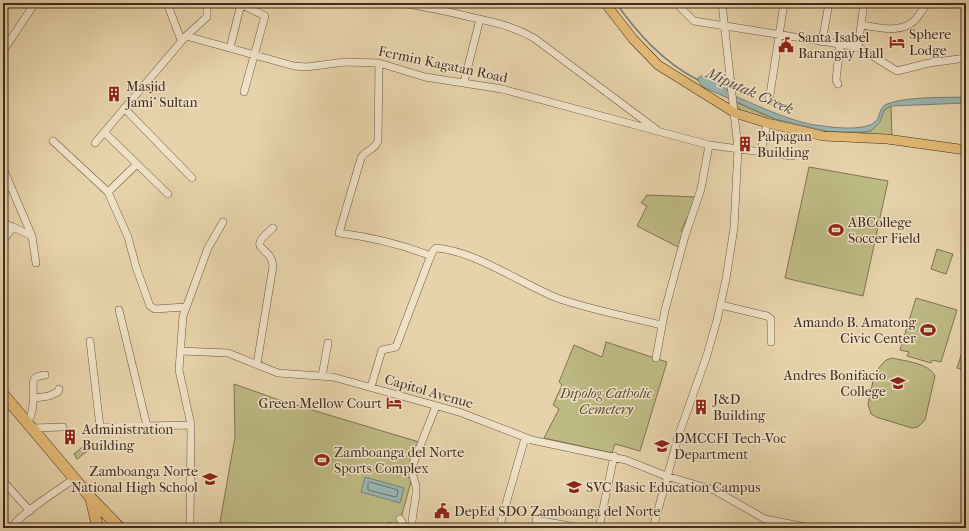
<svg xmlns="http://www.w3.org/2000/svg" width="969" height="531" font-family="'IM FELL French Canon',serif">
	<style>
		.green { fill: #bdba84; stroke: #807352 }
		.water { fill: #9ab6b3; stroke: #777f78 }
		.lines { fill: none; stroke-linecap: round; stroke-linejoin: round }
		.shore { stroke: #6e7169; stroke-width: 1 }
		.stream { stroke: #777f78; stroke-width: 1.5 }
		.minor-casing { stroke: #6b5642; stroke-width: 8 }
		.major-casing { stroke: #422c1f; stroke-width: 10 }
		.highway-casing { stroke: #422c1f; stroke-width: 12 }
		.minor { stroke: #efe2c8; stroke-width: 7 }
		.major { stroke: #e4ba76; stroke-width: 9 }
		.highway { stroke: #e4ba76; stroke-width: 11 }
		.labels { text-anchor: middle; stroke-width: 3; stroke-linejoin: round; paint-order: stroke }
		.poi-label { font-size: 14px; fill: #422c1f; stroke: #efe2c8; text-anchor: start }
		.street-label { font-size: 14px; fill: #422c1f; stroke: #efe2c8 }
		.park-label { font-size: 14px; font-style: italic; fill: #5b4833; stroke: #efe2c8 }
		.water-label { font-size: 15px; font-style: italic; fill: #54483d; stroke: #efe2c8 }
	</style>
	<rect width="100%" height="100%" fill="#e7d3ab"/>
	<filter id="stains"><feTurbulence type="fractalNoise" baseFrequency=".005" numOctaves="4"/><feColorMatrix values="0 0 0 0 .2 0 0 0 0 .09 0 0 0 0 .02 0 0 0 .5 -.17"/></filter>
	<radialGradient id="worn" r=".72"><stop offset=".6" stop-color="#630" stop-opacity="0"/><stop offset="1" stop-color="#630" stop-opacity=".3"/></radialGradient>
	<!-- green -->
	<path class="green" d="M736,102c40,19 90,40 135,29l11,-15 2,-6 7,-4 1,30 -62,-1 -88,-23 -5,-6z
		M809,167l79,14 -25,115 -78,-18z
		M647,195l50,2 -16,34 4,2 -5,15 -43,-22 10,-20 -6,-3z
		M937,249l16,5 -7,20 -15,-5z
		M916,298l41,12 -16,52 -9,-2 -1,3 -24,-7 2,-4 -9,-2z
		M966,340v31l-9,-3z
		M606,342l61,20 -27,89 -25,-7 -3,9 -68,-15 15,-29 -6,-4 9,-20 -3,-3 15,-37 28,12z
		M892,358c12,3 37,5 43,18l-10,44 -7,7 -6,1 -36,-11 -5,-3 -3,-10 7,-32 11,-12z
		M234,384l48,17 137,41 -13,35 6,1 -13,47 -11,-3 -2,6h-149l-17,-6 15,-85z
		M85,445l5,4 -13,10 -3,-5z"/>
	<!-- water -->
	<path class="water" d="M701,76c14,0 25,15 36,21 26,11 59,27 86,29 14,2 44,5 53,-5 5,-6 3,-14 11,-17 22,-8 56,-6 79,-7v6l-75,3 -7,4 -4,12 -9,9 -7,1h-34l-55,-13 -72,-32 -5,-6v-3z
		M365,477l39,11 -4,15 -39,-11z"/>
	<g class="lines">
		<!-- shore -->
		<path class="shore" d="M370,482l28,8 -1,6 -2,1 -27,-7v-6z"/>
		<!-- stream -->
		<path class="stream" d="M616,3c22,31 47,59 82,77"/>
		<!-- minor casing -->
		<g class="minor-casing">
			<path id="minor" d="M167,3l14,37
				M238,3l27,13 -21,76
				M399,3c24,3 47,8 71,14 23,5 43,9 64,21l123,92
				M676,3l18,18 164,26 39,24 32,-8 37,-5
				M861,25c16,2 39,9 53,-4 5,-5 9,-12 13,-18
				M186,36l21,-19v-14
				M822,42l7,-39
				M858,47l6,-44
				M230,48l11,-44
				M3,51l32,-48
				M379,63l-1,78c-4,10 -13,9 -17,17l-22,75c32,4 62,11 92,23
				M464,82l16,-63
				M838,84l-2,-4 4,-35
				M769,101l15,-98
				M124,108l68,70
				M104,132l64,62
				M53,141l55,51 20,45 8,30 14,39 5,3 30,-2
				M95,143l91,-107 108,30 12,1 39,-5 34,1 46,14 77,12 207,56 83,11
				M761,152l6,-29
				M3,168l29,68 4,27
				M3,192l7,-8
				M108,192l29,-28
				M3,223l10,4
				M3,241l10,-14 19,9
				M721,305l46,11 4,3v23
				M119,310l28,116
				M90,341l10,86 91,-2
				M181,351l47,2 50,20 55,4 126,35 73,28 94,20 40,16 48,14 51,29 45,9
				M656,358l9,-48 20,-74 16,-47 8,-44
				M257,364l16,-98c-2,-22 -29,-14 0,-38
				M322,376l6,-33
				M371,387l11,-37 14,-3 33,-87 4,-9 3,-3c39,3 84,35 121,50 34,12 69,18 104,27
				M35,398l14,-2 9,-4 1,-3
				M27,422c11,-12 3,-40 8,-44 3,-2 7,-3 10,-3
				M33,428l30,-1
				M3,481l27,30
				M400,519l2,3 -1,6
				M536,520l45,8
				M12,528c4,-12 50,-40 63,-50
				M190,528l1,-103 -12,-55 4,-54 25,-68 15,-26
				M411,528l5,-34v-8l-5,-17 25,-63
				M511,528l-9,-2 -1,-5 24,-83
				M599,528l15,-72
				M653,528l26,-94 28,-79 10,-35 9,-41 8,-51 4,-79 -16,-146"/>
		</g>
		<!-- major casing -->
		<g class="major-casing">
			<path id="major" d="M605,3l28,36 25,26 77,48 32,10 56,13 64,3 79,11"/>
		</g>
		<!-- highway casing -->
		<g class="highway-casing">
			<path id="highway" d="M3,394l87,103 30,31
				M91,499l7,29"/>
		</g>
		<!-- minor -->
		<use href="#minor" class="minor"/>
		<!-- major -->
		<use href="#major" class="major"/>
		<!-- highway -->
		<use href="#highway" class="highway"/>
	</g>
	<!-- icons -->
	<defs>
		<g id="hotel-bare" transform="scale(1.2)"><path d="M-6-4.5h1.5V1H6V5H4.5V3h-9V5H-6ZM-4 0a1.8 1.8 0 1 1 3.6 0ZM.5 0V-2.5h3Q6-2.5 6 0Z" fill="#8f2418" stroke="#efe2c8" stroke-width="2.5" paint-order="stroke"/></g>
		<g id="civic-bare" transform="scale(1.2)"><path d="M-.6-6.5H3V-4.5H.6V-3L4-1V1h2V6H-6V1h2V-1L-.6-3ZM-1.2 2.5V6h2.4V2.5Z" fill="#8f2418" stroke="#efe2c8" stroke-width="2.5" paint-order="stroke"/></g>
		<g id="building-bare" transform="scale(1.2)"><path d="M-4-6H4V6H1V3H-1V6H-4ZM-2.5-4.3h1.7v1.8h-1.7ZM.8-4.3h1.7v1.8H.8ZM-2.5-1h1.7V.8h-1.7ZM.8-1h1.7V.8H.8Z" fill="#8f2418" stroke="#efe2c8" stroke-width="2.5" paint-order="stroke"/></g>
		<g id="stadium-bare" transform="scale(1.2)"><path d="M0-5a6.5 5 0 1 0 0 10a6.5 5 0 1 0 0-10ZM-3.5-1.8h7v3.6h-7Z" fill="#8f2418" stroke="#efe2c8" stroke-width="2.5" paint-order="stroke"/></g>
		<g id="university-bare" transform="scale(1.2)"><path d="M0-5L7-2L0 1L-7-2ZM-4 1L0 2.5L4 1V4Q0 6-4 4Z" fill="#8f2418" stroke="#efe2c8" stroke-width="2.5" paint-order="stroke"/></g>
		<g id="school-bare" transform="scale(1.2)"><path d="M0-5L7-2L0 1L-7-2ZM-4 1L0 2.5L4 1V4Q0 6-4 4Z" fill="#8f2418" stroke="#efe2c8" stroke-width="2.5" paint-order="stroke"/></g>
	</defs>
	<g fill-rule="evenodd">
		<use href="#hotel-bare" x="897" y="42"/>
		<use href="#civic-bare" x="786" y="45"/>
		<use href="#building-bare" x="114" y="94"/>
		<use href="#building-bare" x="745" y="144"/>
		<use href="#stadium-bare" x="836" y="230"/>
		<use href="#stadium-bare" x="928" y="330"/>
		<use href="#university-bare" x="898" y="383"/>
		<use href="#hotel-bare" x="394" y="403"/>
		<use href="#building-bare" x="701" y="407"/>
		<use href="#building-bare" x="70" y="437"/>
		<use href="#university-bare" x="662" y="446"/>
		<use href="#stadium-bare" x="322" y="460"/>
		<use href="#school-bare" x="210" y="479"/>
		<use href="#school-bare" x="574" y="487"/>
		<use href="#civic-bare" x="442" y="511"/>
	</g>
	<g class="labels">
		<!-- poi labels -->
		<g class="poi-label">
			<text x="909" y="39">Sphere<tspan x="909" dy="16">Lodge</tspan></text>
			<text x="798" y="42">Santa Isabel<tspan x="798" dy="16">Barangay Hall</tspan></text>
			<text x="126" y="91">Masjid<tspan x="126" dy="16">Jami' Sultan</tspan></text>
			<text x="757" y="141">Palpagan<tspan x="757" dy="16">Building</tspan></text>
			<text x="848" y="227">ABCollege<tspan x="848" dy="16">Soccer Field</tspan></text>
			<text x="916" y="327" text-anchor="end">Amando B. Amatong<tspan x="916" dy="16">Civic Center</tspan></text>
			<text x="886" y="380" text-anchor="end">Andres Bonifacio<tspan x="886" dy="16">College</tspan></text>
			<text x="713" y="404">J&amp;D<tspan x="713" dy="16">Building</tspan></text>
			<text x="382" y="408" text-anchor="end">Green Mellow Court</text>
			<text x="82" y="434">Administration<tspan x="82" dy="16">Building</tspan></text>
			<text x="674" y="443">DMCCFI Tech-Voc<tspan x="674" dy="16">Department</tspan></text>
			<text x="334" y="457">Zamboanga del Norte<tspan x="334" dy="16">Sports Complex</tspan></text>
			<text x="198" y="476" text-anchor="end">Zamboanga Norte<tspan x="198" dy="16">National High School</tspan></text>
			<text x="586" y="492">SVC Basic Education Campus</text>
			<text x="454" y="516">DepEd SDO Zamboanga del Norte</text>
		</g>
		<!-- street labels -->
		<g class="street-label">
			<text transform="translate(443 64) rotate(12)" y="5">Fermin Kagatan Road</text>
			<text transform="translate(429 391) rotate(16)" y="5">Capitol Avenue</text>
		</g>
		<!-- park labels -->
		<g class="park-label">
			<text x="606" y="398">Dipolog Catholic<tspan x="606" dy="16">Cemetery</tspan></text>
		</g>
		<!-- water labels -->
		<g class="water-label">
			<text transform="translate(750 91) rotate(24)" y="5">Miputak Creek</text>
		</g>
	</g>
	<!-- margin -->
	<rect width="969" height="531" fill="none" stroke="#e7d3ab" stroke-width="16"/>
	<rect x="4" y="4" width="961" height="523" fill="none" stroke="#422c1f" stroke-width="2"/>
	<rect x="8" y="8" width="953" height="515" fill="none" stroke="#422c1f"/>
	<rect width="100%" height="100%" filter="url(#stains)"/>
	<rect width="100%" height="100%" fill="url(#worn)"/>
</svg>
